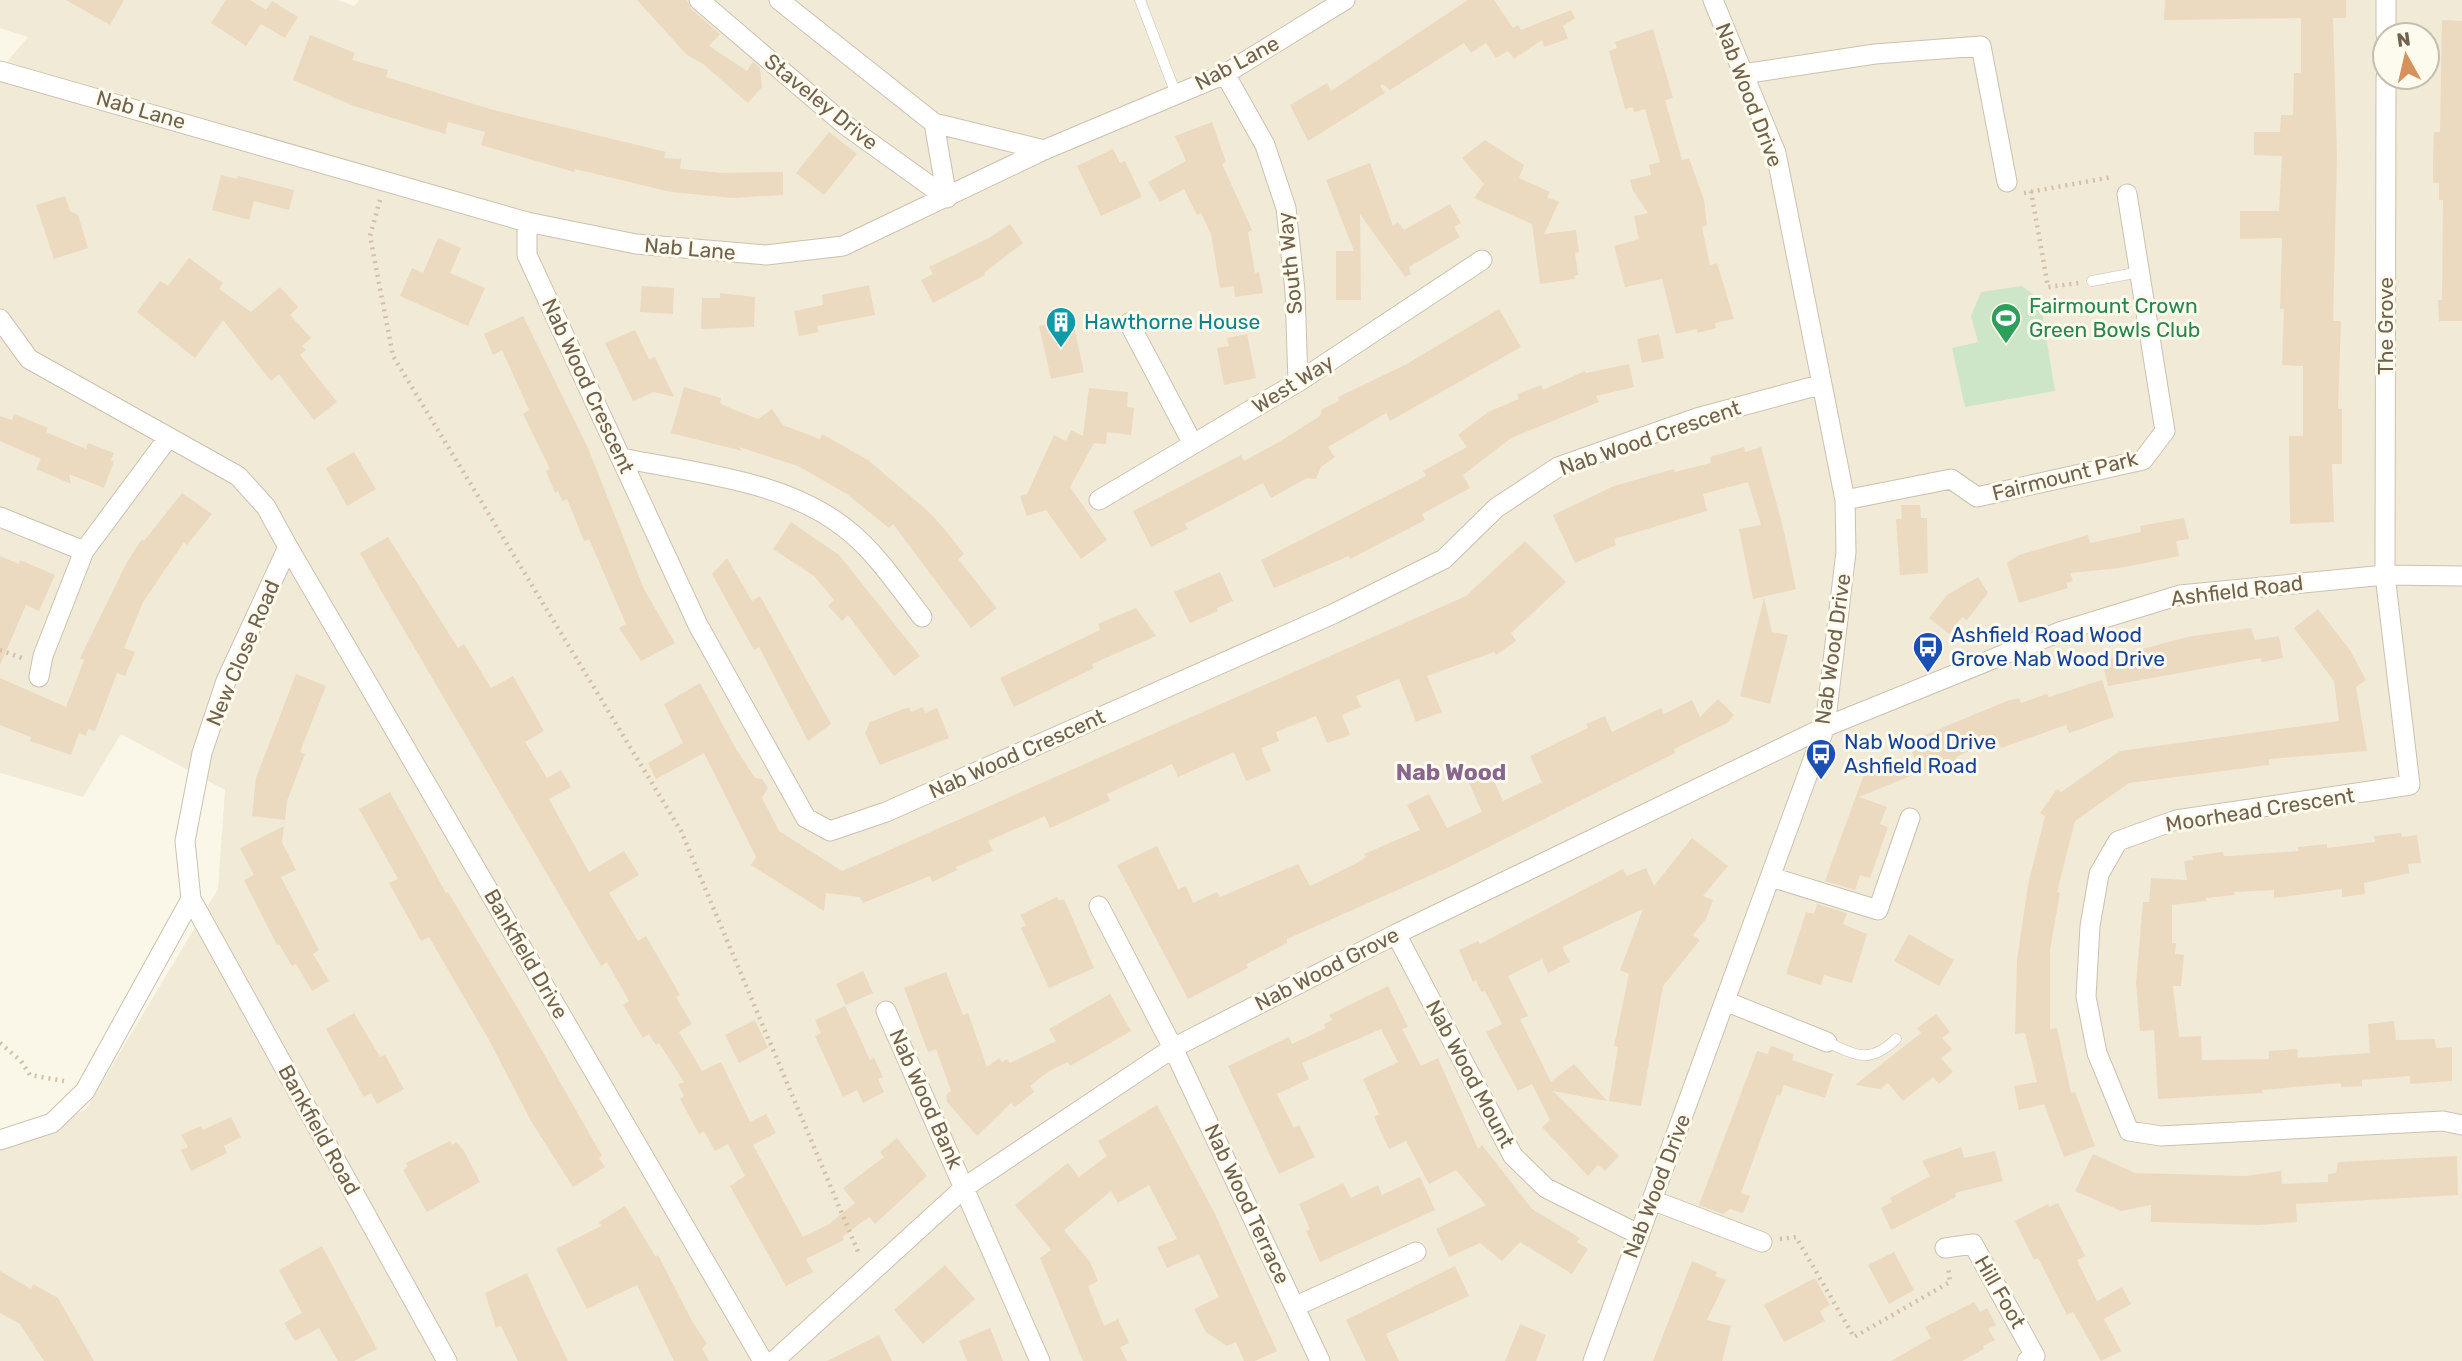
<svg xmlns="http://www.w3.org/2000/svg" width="2462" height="1361" font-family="Rubik,sans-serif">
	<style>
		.residential { fill: #f1ead7; fill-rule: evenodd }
		.green { fill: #cde6c7 }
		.building { fill: #ebdac0 }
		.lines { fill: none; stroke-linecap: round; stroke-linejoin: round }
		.lane-casing { stroke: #cbc1af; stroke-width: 11 }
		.street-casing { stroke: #cbc1af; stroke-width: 21 }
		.path { stroke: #d2c0a5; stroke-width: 4.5; stroke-dasharray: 2 5; stroke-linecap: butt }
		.lane { stroke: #fff; stroke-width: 10 }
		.street { stroke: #fff; stroke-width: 19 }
		.labels { text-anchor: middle; stroke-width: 6; stroke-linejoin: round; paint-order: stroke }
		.street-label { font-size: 21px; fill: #71624e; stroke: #fdfaee }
		.leisure-label { font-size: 21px; fill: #27864d; stroke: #fdfaee; text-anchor: start }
		.culture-label { font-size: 21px; fill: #0d838f; stroke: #fdfaee; text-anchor: start }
		.transit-label { font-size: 21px; fill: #164399; stroke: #fdfaee; text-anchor: start }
		.neighbourhood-label { font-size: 23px; font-weight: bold; fill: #89668d; stroke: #fdfaee }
	</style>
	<rect width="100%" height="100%" fill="#faf7e8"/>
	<!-- residential -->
	<path class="residential" d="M0,0h338l16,6 5,-6h2103v1361h-2462v-210l86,-42 132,-220 7,-99 -104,-56 -38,63 -83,-24v-703l28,-33 -28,-9zM2385,35h42v42h-42z"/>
	<!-- green -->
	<path class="green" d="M2022,286l18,14 15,91 -90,16 -13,-59 26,-6 -7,-26 10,-24z"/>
	<!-- building -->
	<path class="building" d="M66,0h58l-14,25z
		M226,0h24l16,10 6,-9 26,16 -13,21 -24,-14 -15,22 -35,-23z
		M637,0h50l4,9 29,25 -11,12 38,25 6,-9 7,6 2,19 -14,16 -45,-39 -16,-9z
		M1468,0h26l19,28 5,-3 3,5 50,-20 4,8 -12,8 5,13 -24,8 -2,-7 -28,19 -6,-8 -12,7 -10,-15 -15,10 -7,-10 -74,47 -7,-6 -3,2 5,7 -77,48 -18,-36 37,-22 4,8z
		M2165,0h181v18h-13l4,140 -4,163h8l-3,88h4v55h-10l2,58 -44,2 -1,-88h14v-70l-21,-1 2,-56h-4l2,-71 -42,1v-28h39l3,-55 -28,-1v-23h26l1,-17h12l1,-42h7v-55l-137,2z
		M2442,20l20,1v300h-23l-1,-21h4l1,-100h-4v-17h-6v-22l1,-29h6z
		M1653,29l20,69 -8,2 17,60 7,-2 15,42 3,25 -5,2 8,38 7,-2 17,56 -19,4 1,5 -18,5 -2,-4 -20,5 -14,-55 -37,8 -11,-41 25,-7 -5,-23 14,-3 -15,-22 -3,-11 21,-5 -2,-10 11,-3 -15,-53 -11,3 -1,-5 -8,2 -16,-58 8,-3 -2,-6z
		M310,35l45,18 -3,7 36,10 -2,7 104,32 176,43 -2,6 17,1 -1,10 44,4 59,-1v23l-51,3 -61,-6 -96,-23 -1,3 -93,-27 4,-13 -37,-10 -3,12 -91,-28 -61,-26z
		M1212,122l14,40 -4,2 30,66 -4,2 7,41 4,-1 4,21 -28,4 -1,-11 -14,2 -9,-54 -10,-21 -4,2 -13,-26 -24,13 -12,-20 38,-21 -11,-25z
		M829,132l28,22 -33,41 -28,-22z
		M1485,140l39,25 -5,13 31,14 -3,5 12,5 -15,32 32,-4 3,22 -4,1 3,22 -4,1 1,3 -35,5 -8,-60 -58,-26 10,-14 -22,-26z
		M1113,149l7,14 5,-2 17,36 -41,19 -24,-50z
		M1370,163l23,63 5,-4 6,8 46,-26 11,19 -7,4 6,10 -51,30 2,7 -6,3 -45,-63 1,86h-25v-49h18l-28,-71z
		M221,175l16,4 1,-3 56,14 -5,20 -35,-9 -5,19 -37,-10z
		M65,196l5,15 8,4 10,33 -34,11 -18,-54z
		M1010,224l13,19 -39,30 1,2 -52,28 -12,-23 12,-6 -4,-7 60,-29z
		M438,238l23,10 -11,25 35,15 -17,38 -68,-30 12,-28 11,5z
		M189,258l34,25 -4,6 32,23 29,-25 18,20 -8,8 21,23 -9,8 4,4 -6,5 37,47 -23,18 -35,-46 -8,7 -48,-61 -28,38 -58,-46 23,-31 8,5z
		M869,285l6,30 -58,11 2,6 -20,4 -5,-25 29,-6 -1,-10z
		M642,286l32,2 -1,26 -33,-2z
		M720,293l35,4 -1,30 -53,2 1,-31h18z
		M1499,309l22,38 -131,74 -4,-8 -58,34 7,10 -14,10 -5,12 -9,-1 -36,20 -8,-15 -78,41 3,5 -37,18 -18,-36 108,-56 3,6 35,-19 41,-26 2,-7 17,-8 -1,-4 67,-32z
		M523,316l65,132 56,141 31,54 -34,18 -22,-33 7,-4 -37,-85 -5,2 -17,-42 -5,2 -4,-10 -3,2 -9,-22 4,-2 -27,-55 6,-4 -27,-60 -9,5 -9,-21z
		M1072,318l12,54 -33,7 -12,-53z
		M635,330l14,29 6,-2 19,40 -20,-5 -21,9 -28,-58z
		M1247,334l9,44 -32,7 -7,-37 12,-2 -2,-8z
		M1659,334l5,24 -22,5 -5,-24z
		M1629,364l5,23 -38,9 3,6 -88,36 -48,37 7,13 -48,26 3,6 -75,39 -1,-3 -75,32 -13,-28 165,-84 -3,-5 44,-24 -9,-12 30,-23 31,-13 -2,-5 24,-9 2,5 42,-19 1,2z
		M684,387l37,11 -1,5 5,3 33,13 14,-10 11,16 37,14 2,-5 46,26 61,52 17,19 18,23 -6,5 39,49 -26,20 -78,-104 -4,4 -42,-34 -49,-28 -59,-19 3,4 -71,-18z
		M1089,388l39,4 -1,15 7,1 -3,27 -24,-3 -1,12 -12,-1 -24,44 37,53 -26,19 -35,-49 -19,6 -7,-20 7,-2 27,-59 12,6 5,-11 12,6z
		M14,414l34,14 -2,4 40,17 2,-6 26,10 -3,7 3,1 -10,27 -35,-14 2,10 -35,-15 5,-10 -41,-18v-25l12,4z
		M1744,447l1,5 16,-5 22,80 13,62 -43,10 -14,-70 22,-4 -13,-43 -45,12 4,17 -93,28 2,6 -41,18 -22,-48 61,-29 60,-17 1,3 36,-9 -1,-6z
		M354,452l22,37 -29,17 -21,-38z
		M182,493l30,21 -25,31 -3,-3 -41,60 -19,46 11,4 -10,24 -8,-3 -22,58 -7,-2 -2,7 -7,-3 -8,22 -41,-14 1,-4 -31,-12v-47l66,29 18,-47 -4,-2 47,-96 15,-23 2,2z
		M1901,505h19l1,13h6l1,55 -28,2 -4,-56h6z
		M2184,518l5,21 -13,2 3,15 -59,12 -50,5 3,8 -7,2 2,5 -49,15 -12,-40 12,-8 69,-20 2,8 51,-11 -1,-6z
		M791,522l48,33 81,101 -26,20 -46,-61 -6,6 -14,-15 6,-6 -20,-24 -41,-27z
		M388,537l70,111 6,-4 27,44 22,-12 31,55 -19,11 22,36 14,-8 10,17 -22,12 40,73 35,-21 15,24 -30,18 29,48 8,-5 34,59 -4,2 16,27 -13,8 23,39 19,-9 29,60 16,-8 10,19 -23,12 50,92 26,-13 26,-21 -12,-15 41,-31 -4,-5 17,-14 30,38 -52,48 -6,-7 -27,20 2,3 -38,19 7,13 -27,14 -56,-100 15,-10 -17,-32 -13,7 -11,-20 -5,3 -19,-35 4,-3 -6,-12 6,-2 -25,-39 -3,2 -7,-11 -6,4 -20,-33 6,-4 -22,-39 -6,4 -221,-377 -20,-36z
		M1525,541l41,41 -55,51 5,8 -20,14 -2,-3 -67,24 15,36 -26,10 -17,-43 -43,17 5,11 -19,8 8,20 -23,8 -11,-27 -40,16 3,9 -18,7 10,23 -25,10 -12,-29 -56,25 -6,-13 -65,30 3,7 -60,27 -5,-12 -57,25 5,10 -37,16 1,3 -25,12 -2,-6 -67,27 -3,-6 -34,-4 -2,18 -73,-46 5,-8 -52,-104 -48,26 -8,-16 35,-20 -19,-39 36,-21 36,66 19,29 7,1 6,9 -6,10 17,33 63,40 624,-275z
		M0,556l19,8 1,-4 35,15 -16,36 -13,-6 -26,60z
		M727,558l25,43 8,-5 71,128 -23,17 -49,-94 -5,3 -42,-76z
		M1220,572l13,29 -16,7 1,3 -28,12 -16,-31z
		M1978,577l10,16 -21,27 -5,-3 -13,17 -20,-16 18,-23z
		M1764,598l8,34 16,3 -18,69 -30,-8z
		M1136,608l20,28 -64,28 2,4 -80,39 -14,-29 100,-48 -2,-6z
		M2318,609l32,41 16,30 -10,7 11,64 -98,8v6l-140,18 -54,38 -18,71 3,1 -10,57v79l7,-1 14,65 4,-1 20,54 -31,11 -20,-53 -25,6 -5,-24 23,-4 -12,-49 -10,1 2,-74 11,-75 17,-69 -5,-3 17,-24 4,3 59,-41 219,-30 -5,-40 -40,-53z
		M2251,628l4,12 24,-4 4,22 -21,4 -1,-4 -153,28 -6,-26 85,-23z
		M296,674l30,12 -26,66 5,2 -18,47 -2,19 -33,-4 4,-38z
		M2102,680l12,37 -45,16 -3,-8 -65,23 -4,-9 -41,18 3,7 -17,7 -2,-6 -20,7 -12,-30 99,-41 12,-3 2,5 26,-9 2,3z
		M1718,699l16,16 -7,8 -53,26 1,4 -226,114 -162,72v4l-40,21 1,4 -60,31 -71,-134 40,-19 21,43 8,-3 7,17 24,-11 3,5 78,-33 12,22 47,-23 9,-6 -2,-3 56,-24 -13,-25 22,-11 18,34 35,-16 -13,-29 21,-11 13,29 39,-19 -12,-26 58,-28 -2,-4 19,-8 7,16 49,-24 3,6 28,-14 8,17z
		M909,707l2,5 12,-5 2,6 12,-5 12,30 -69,27 -15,-32 5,-11z
		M1878,760l37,14 -56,23 28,10 -7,17 8,3 -18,51 -10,-3 -5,15 -30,-9 41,-112 7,2z
		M390,792l56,101 2,-1 75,125 79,139 -3,2 6,9 -32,20 -42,-66 -42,-81 -60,-103 -8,4 -32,-58 9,-4 -39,-70z
		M284,826l-2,16 14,28 -15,7 38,73 -6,4 16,27 -17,10 -16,-27 -4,2 -13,-22 -2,1 -33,-65 10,-5 -14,-27z
		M2401,833l1,4 15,-2 4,28 -13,1 1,9 -45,10 1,11 -23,3v-8l-68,9v-8l-40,2 1,3 -29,3v3l-34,4v38h4l-1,11 9,1 -3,31h-8l6,51 22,-1 1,24 67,-1v-8l28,-2 1,9 72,-5 -2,-29 26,-3 2,19 39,-1 1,9 16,-1v34l-42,3v-8l-48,4v6l-21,1v-4l-79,7 1,3 -105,6 -4,-69 -14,1 -4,-48 7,-81h6l2,-24 36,2 -3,-19 9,-1 -1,-4 31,-4 1,4h6l68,-5v-4l29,-3v4l48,-6 -1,-6z
		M1692,838l36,28 -25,30 10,4 -7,19 -13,16 7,5 -37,46 -22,120 -32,-5 9,-54 -4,-1 15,-72 -9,-4 23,-61 -81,38 8,15 -22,11 -6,-14 -34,17 20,40 -8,3 31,63 23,-18 33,37 -54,-10 66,65 -14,15 -7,-6 -10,11 -46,-49 8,-7 -18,-36 -14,7 -32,-59 16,-8 -17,-33 -4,1 -5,-12 -3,2 -14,-32 19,-9 2,3 143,-75 4,7 19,-8 8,18z
		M1057,897l2,4 5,-2 30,69 -45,20 -28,-60 5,-3 -6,-10z
		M1817,904l30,9 -4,11 24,10 -15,49 -28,-8 -3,10 -35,-11 20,-62 8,2z
		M1909,934l45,26 -15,26 -45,-25z
		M863,971l10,22 -27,12 -10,-21z
		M946,972l17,43 5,-2 19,54 12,-9 3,4 5,-3 3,4 46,-22 -7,-12 61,-35 21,37 -61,35 -2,-4 -19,9 -19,15 4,6 -19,15 -4,-4 -34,33 -30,-34 -1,-7 5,-4 -15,-42 -8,3 -24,-64z
		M1388,986l20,41 -6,2 19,37 17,-8 40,91 4,-4 50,64 48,29 -3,4 11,7 -16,25 -52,-32 -18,19 -22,-18 -31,14 -13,-28 50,-24 -30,-35 -27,14 -23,-43 -17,8 -15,-32 5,-3 -16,-35 35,-17 -17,-33 -79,34 7,16 -32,15 17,34 5,-3 16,32 -36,17 -51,-108 61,-29 3,7 34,-16 -2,-4 8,-4 -3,-5z
		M845,1006l25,54 4,-2 9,19 -5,2 6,13 -21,11 -6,-13 -14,7 -28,-61 6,-3 -6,-13z
		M354,1013l26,44 5,-2 19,34 -27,15 -6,-11 -7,4 -38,-68z
		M1936,1014l14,18 -8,6 10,11 -11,9 12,14 -14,12 -6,-7 -30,24 -15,-18 -8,6 -25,-4 66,-52 -4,-5z
		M755,1020l13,28 -29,15 -14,-28z
		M1771,1046l23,8 -2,6 41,14 -8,24 -41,-13 -4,11 -3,-1 -36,98 9,3 -7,17 -13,-4 -7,5 -24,-9 58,-154 11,3z
		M1157,1105l57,107 63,139 -22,10h-11l-8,-19 -9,4 -21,-14 -12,-23 25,-12 -20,-43 -32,14 -10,-21 20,-8 -28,-54 -31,18 -7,-12 -47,39 26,32 8,19 -10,5 16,40 14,-7 11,24 -9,4 7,14h-44l-43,-103 11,-8 -36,-45 53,-42 11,14 28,-21 -9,-15z
		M231,1117l10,20 -17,9 3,7 -36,18 -10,-21 7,-3 -7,-12 20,-9 2,4z
		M450,1141l2,4 4,-3 8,9 16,31 -53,30 -24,-42 5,-3 -2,-4z
		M1961,1147l3,11 31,-7 8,30 -48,12 1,4 -65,33 -10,-22 11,-6 -2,-4 40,-22 -8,-15z
		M2093,1154l42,19 111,3 35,-5 1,13 46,-2v-8l8,-1 2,-11 119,-6 1,39 -162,9 1,18 -38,3 -108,-3v-17l-30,6 -46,-20z
		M1420,1177l15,33 -115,52 -14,-31 4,-2 -11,-25 44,-21 8,15 27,-13 4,10z
		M2058,1203l27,53 -8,4 20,41 25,-14 9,17 -27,15 17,32 -20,10 -28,-49 -6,3 -29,-57 -4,2 -19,-39 33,-17 1,3z
		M625,1206l31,51 2,-2 34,66 15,23 -5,4 7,13h-35l-37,-76 -50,24 -31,-60 45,-23 -2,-4z
		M322,1246l55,103 -23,12h-16l-19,-33 -24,13 -11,-18 18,-10 -23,-43z
		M1894,1252l20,38 -25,14 -21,-39z
		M1692,1261l25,11 -2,4 11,4 -19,40 24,6 -9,35h-69z
		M945,1265l30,34 -52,45 -29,-34z
		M1455,1266l14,30 -83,38 13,27h-33l-20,-41z
		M0,1271l31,18 2,-5 25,14 36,63h-50l-24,-37 -20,-11z
		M527,1273l15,34 26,54h-50l-17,-35 -5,2 -11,-35z
		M1815,1278l15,27 -10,6 5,10 -41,21 -20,-37z
		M1974,1302l6,10 7,-4 9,17 -8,4 7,11 -12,6 1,3 -22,12h-71l40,-23 -6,-11z
		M1520,1324l26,11 -10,26h-31z
		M990,1328l13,33h-36l-8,-20z
		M879,1335l13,26h-65z"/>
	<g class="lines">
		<!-- lane casing -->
		<g class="lane-casing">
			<path id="lane" d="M1140,0l36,94
				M2092,281l48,-9
				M1827,1042c30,14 43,22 69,-3"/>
		</g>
		<!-- street casing -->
		<g class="street-casing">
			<path id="street" d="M699,0l145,124 103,74
				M779,0l155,123 13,75
				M2386,35v-35
				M0,71l527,151 109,22 130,11 77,-9 201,-96 181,-76 120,-74
				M1225,74l40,71 21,63 9,83 3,91
				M1743,74l132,-20 106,-8 26,136
				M2386,77l-1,498 25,210 -234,35 -58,21 -19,33 -9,52 -4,71 11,56 32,78 32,5 282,-15 19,4
				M934,123l110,27
				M527,222v33l171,370 108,193 24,13 56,-19 447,-198 111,-55 52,-51 62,-41 139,-49 122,-33
				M0,319l29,40 209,117 28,31 22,40 -62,134 -24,72 -17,88 6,58 -106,192 -33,32 -52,17
				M1129,323l64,121
				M622,458c73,15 162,22 223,70 31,24 53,58 77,89
				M1099,500l199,-118 184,-122
				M1845,500l106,-21 26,18 166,-37 22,-29 -38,-237
				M0,517l84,34
				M288,547l475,814
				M39,677l4,-21 41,-105 84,-113
				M1771,877l107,33 32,-92
				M191,899l256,462
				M1099,906l74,142 147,313
				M1396,934l117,222 33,32 92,46
				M1725,1001l102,41
				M886,1011l154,350
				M1652,1200l110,42
				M1945,1248l28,-4 62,112 -8,5
				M1296,1306l120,-54
				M774,1361l191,-174 208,-139 223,-114 429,-207 237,-96 118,-36 205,-20 77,1
				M1593,1361l232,-634 21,-175 -1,-52 -69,-347 -63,-153"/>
		</g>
		<!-- path -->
		<path class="path" d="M2031,191l17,96 31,-4
			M2024,193l88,-16
			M380,200l-10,36 23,120 288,475 178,423
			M0,650l22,8
			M0,1043l21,18 9,14 34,6
			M1780,1239l16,-2 58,100 96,-55 -2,-15"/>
		<!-- lane -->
		<use href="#lane" class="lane"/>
		<!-- street -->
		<use href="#street" class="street"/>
	</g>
	<!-- icons -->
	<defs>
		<g id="stadium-pin" transform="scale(1.575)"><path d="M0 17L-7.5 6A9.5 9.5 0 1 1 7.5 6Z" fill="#2e9e5b" stroke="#fdfaee"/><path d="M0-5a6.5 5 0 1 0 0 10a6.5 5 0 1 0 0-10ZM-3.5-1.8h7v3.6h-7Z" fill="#fff"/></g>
		<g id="building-pin" transform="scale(1.575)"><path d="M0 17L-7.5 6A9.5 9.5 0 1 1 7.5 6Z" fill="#0f9aa8" stroke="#fdfaee"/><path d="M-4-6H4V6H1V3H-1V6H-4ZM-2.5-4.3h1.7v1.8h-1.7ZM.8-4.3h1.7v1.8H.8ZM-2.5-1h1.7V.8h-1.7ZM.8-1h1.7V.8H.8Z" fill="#fff"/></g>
		<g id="bus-pin" transform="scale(1.575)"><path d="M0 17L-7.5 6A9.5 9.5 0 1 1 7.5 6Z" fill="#1a4fb4" stroke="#fdfaee"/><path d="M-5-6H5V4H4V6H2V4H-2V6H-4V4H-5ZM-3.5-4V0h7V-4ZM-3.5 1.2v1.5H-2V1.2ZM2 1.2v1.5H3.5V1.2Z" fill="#fff"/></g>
	</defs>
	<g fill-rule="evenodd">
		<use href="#stadium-pin" x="2006" y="318"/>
		<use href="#building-pin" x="1061" y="322"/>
		<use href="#bus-pin" x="1928" y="647"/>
		<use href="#bus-pin" x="1821" y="754"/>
	</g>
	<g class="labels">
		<!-- street labels -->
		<g class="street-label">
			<text transform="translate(1237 63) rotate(-28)" y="7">Nab Lane</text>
			<text transform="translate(1749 95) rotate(69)" y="7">Nab Wood Drive</text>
			<text transform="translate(821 102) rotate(39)" y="7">Staveley Drive</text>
			<text transform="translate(141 110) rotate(16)" y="7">Nab Lane</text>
			<text transform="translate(690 249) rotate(5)" y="7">Nab Lane</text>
			<text transform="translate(1290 263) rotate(-96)" y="7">South Way</text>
			<text transform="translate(2386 326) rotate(-90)" y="7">The Grove</text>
			<text transform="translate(1293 384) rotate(-32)" y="7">West Way</text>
			<text transform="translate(588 386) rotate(65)" y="7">Nab Wood Crescent</text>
			<text transform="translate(1650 438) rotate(-19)" y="7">Nab Wood Crescent</text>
			<text transform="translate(2065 476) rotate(-14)" y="7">Fairmount Park</text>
			<text transform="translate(2237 591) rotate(-7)" y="7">Ashfield Road</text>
			<text transform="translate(1833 649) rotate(-82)" y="7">Nab Wood Drive</text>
			<text transform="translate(243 653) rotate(-67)" y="7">New Close Road</text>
			<text transform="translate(1017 754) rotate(-24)" y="7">Nab Wood Crescent</text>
			<text transform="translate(2260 810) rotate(-9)" y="7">Moorhead Crescent</text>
			<text transform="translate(526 954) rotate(60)" y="7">Bankfield Drive</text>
			<text transform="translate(1327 969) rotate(-27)" y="7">Nab Wood Grove</text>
			<text transform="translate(1470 1074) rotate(62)" y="7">Nab Wood Mount</text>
			<text transform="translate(926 1099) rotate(66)" y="7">Nab Wood Bank</text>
			<text transform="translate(319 1130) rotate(61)" y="7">Bankfield Road</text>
			<text transform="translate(1657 1186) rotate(-69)" y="7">Nab Wood Drive</text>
			<text transform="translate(1247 1204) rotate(65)" y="7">Nab Wood Terrace</text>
			<text transform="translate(2000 1292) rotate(60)" y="7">Hill Foot</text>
		</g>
		<!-- leisure labels -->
		<g class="leisure-label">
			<text x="2029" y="313">Fairmount Crown<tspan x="2029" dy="24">Green Bowls Club</tspan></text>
		</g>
		<!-- culture labels -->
		<g class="culture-label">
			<text x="1084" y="329">Hawthorne House</text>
		</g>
		<!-- transit labels -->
		<g class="transit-label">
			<text x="1951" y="642">Ashfield Road Wood<tspan x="1951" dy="24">Grove Nab Wood Drive</tspan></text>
			<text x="1844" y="749">Nab Wood Drive<tspan x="1844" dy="24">Ashfield Road</tspan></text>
		</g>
		<!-- neighbourhood labels -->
		<g class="neighbourhood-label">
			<text x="1451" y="780">Nab Wood</text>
		</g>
	</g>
	<!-- north arrow -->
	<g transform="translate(2406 56) rotate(352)"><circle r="33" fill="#fdfaee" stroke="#c5bdae" stroke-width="2"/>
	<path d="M0-5L12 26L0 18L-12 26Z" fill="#d7915a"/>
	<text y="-10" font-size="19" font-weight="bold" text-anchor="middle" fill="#71624e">N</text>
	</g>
</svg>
